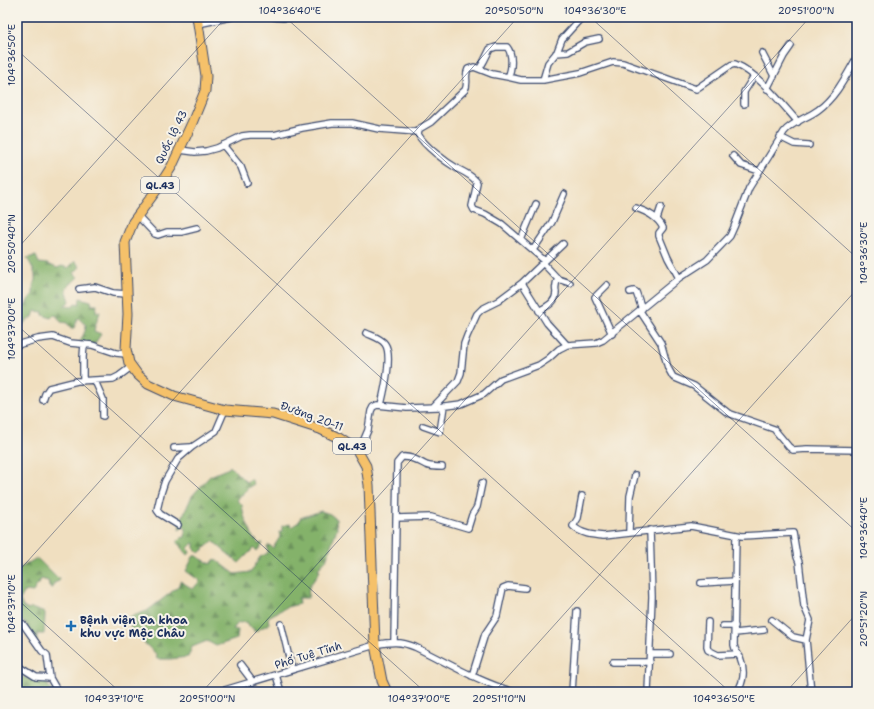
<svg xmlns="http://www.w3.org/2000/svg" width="874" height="709" font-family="'Shantell Sans',sans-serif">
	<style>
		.forest { fill: url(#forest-firs); stroke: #507064 }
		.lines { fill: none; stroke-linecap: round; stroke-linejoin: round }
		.minor-casing { stroke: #3b496d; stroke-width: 8 }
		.trunk-casing { stroke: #3b496d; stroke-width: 11 }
		.minor { stroke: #fff; stroke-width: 5.5 }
		.trunk { stroke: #f5c16b; stroke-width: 9 }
		.ticks { fill: none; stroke: #1b2f5e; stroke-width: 1; stroke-opacity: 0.45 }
		.poi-dot { fill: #1f6fb2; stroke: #f7f3e8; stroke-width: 1.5 }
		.labels { text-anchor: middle; stroke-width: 4; stroke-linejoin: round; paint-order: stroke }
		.shield { fill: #f7f3e8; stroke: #5d6a87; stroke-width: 1 }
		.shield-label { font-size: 10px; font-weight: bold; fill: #1b2f5e }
		.street-label { font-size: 11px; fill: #1b2f5e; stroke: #f7f3e8 }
		.poi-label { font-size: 11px; font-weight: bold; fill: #1b2f5e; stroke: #f7f3e8; text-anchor: start }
		.neatline { fill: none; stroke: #1b2f5e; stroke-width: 1.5 }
		.ticks-label { font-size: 10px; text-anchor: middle; fill: #1b2f5e }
	</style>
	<defs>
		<pattern id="forest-firs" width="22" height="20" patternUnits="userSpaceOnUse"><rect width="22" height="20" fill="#84b26b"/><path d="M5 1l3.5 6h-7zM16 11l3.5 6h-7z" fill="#6b915b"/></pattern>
	</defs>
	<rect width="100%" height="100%" fill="#f7f3e8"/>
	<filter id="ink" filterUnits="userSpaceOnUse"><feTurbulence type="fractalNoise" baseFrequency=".025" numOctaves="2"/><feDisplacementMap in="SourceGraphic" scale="8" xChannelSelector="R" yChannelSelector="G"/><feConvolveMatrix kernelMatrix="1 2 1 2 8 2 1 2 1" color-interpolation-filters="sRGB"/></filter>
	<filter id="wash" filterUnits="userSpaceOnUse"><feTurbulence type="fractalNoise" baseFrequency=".012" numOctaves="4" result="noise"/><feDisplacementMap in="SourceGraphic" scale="16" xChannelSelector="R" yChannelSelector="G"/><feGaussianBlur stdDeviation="0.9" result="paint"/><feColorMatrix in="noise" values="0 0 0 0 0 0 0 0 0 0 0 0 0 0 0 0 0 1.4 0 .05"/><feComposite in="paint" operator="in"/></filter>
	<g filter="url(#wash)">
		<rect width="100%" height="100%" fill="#f0dfc0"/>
		<!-- forest -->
		<path class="forest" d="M36,256l3,7 9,1 9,4 5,-2 6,2 7,-7 5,6 -6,6 4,4 -12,12 4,12 -6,5 8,1 3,-4 4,1 1,-6 11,3 1,4h5l-1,7h4c-2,7 -5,12 -6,19l7,3 -7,11 -14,-3 5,-11 1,-6 -8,-7 -4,10h-3l-4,-5 -6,-1 -4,-6 -3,-1 -3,3 -8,-3v-3l-8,-1 -2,6c-9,4 -17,13 -14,24l-2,2v-35l2,1 7,-4 2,-5 5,-6c0,-5 1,-9 2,-14 1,-8 -4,-15 -8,-22z
			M230,466l16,16 5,-3 3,5 -5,3 -12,13 5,5 2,11 10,24 2,-1 2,5 5,-1 -6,8 -3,-3 -15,15 -17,-14 -9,-8 -14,12 -5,-5v-5h-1l-5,5 2,5 -2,2 -11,-13 4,-4 4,-1 1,-8 -2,-2 -5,3 1,-8 12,-26 18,-20 19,-8z
			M321,511l9,3 6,5 1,9 -11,32 -8,9 2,2 -11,16 -1,11h-10l1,6 -12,3 -19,10 1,7 -15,8v-3l-6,-3 -1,-4 -9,1 -5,6 5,1 -1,9 -21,7 -9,-5 -15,6 -4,10 -18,2h-13l-1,-5 -24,-23 -5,-13 20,-7 31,-24 2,-6 13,8 7,-8 -14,-10 8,-16 17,9 4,-5 20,15 16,-2 9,-15 8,-4 -1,-7 2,-1 4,3 7,-11 -1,-5 3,-1v-5l8,-2 1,3 8,-5 1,-4z
			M35,559l4,1 16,16 5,3 -1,2 -5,2 -1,5 -4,-1 -1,-6 -7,-2 -8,13 -8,-1 -5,9 3,7 6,3 2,-2 14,5 -1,21h-7v8l-13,-20 -7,-1v-51z
			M17,676l29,6 7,10h-36z"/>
	</g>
	<g filter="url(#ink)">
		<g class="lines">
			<!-- minor casing -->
			<g class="minor-casing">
				<path id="minor" d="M274,17l9,1 9,-1
					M198,24l33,-7
					M556,53l12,-1 17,-10 14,-3
					M762,53l12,23
					M480,68l4,-7 6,-12 6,-2h11c6,7 5,22 1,30
					M543,80l5,-17 9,-11 5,-13 20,-22
					M767,89l17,-33 7,-10
					M744,104v-12l10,-16
					M780,137l14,7 15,1
					M223,145l18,22 6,16
					M180,150l15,2 11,-1 11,-3 25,-12 8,-1h24l28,-7 30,-5h20l27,6 38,3
					M733,156l8,9 18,6
					M636,208c11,4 22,9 27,20l-4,5v3l9,22 11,20
					M137,215l18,19 3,1 9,-3h14l16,-4
					M657,219l4,-12
					M521,240l15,-36
					M533,250l19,-28 12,-28
					M545,261l18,-17
					M543,263l15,16 12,4
					M522,283l25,40 20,22
					M607,285l-12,12 17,37
					M79,289l16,-2 18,6 14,1
					M630,292l4,-1 2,1 6,17
					M539,311c8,-5 17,-8 17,-19 -1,-5 -1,-8 2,-13
					M640,311l21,32 7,25 5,9 21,9 34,27 46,16 15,18 4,3 14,-1 50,1
					M366,333c6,3 15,5 19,11 8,11 -1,48 -4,61
					M17,345l21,-6 15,-2 17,6 22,2 24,8 10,1
					M83,381v-24l1,-13
					M95,381l8,18v17
					M43,400l2,-6 4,-6 28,-7 36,-2 6,-3 12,-9
					M433,407l25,-26 3,-8 3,-29 3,-8 10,-22 5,-5 16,-8 24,-18 23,-22 -43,-37 -17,-10 -11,-4 -2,-4 5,-23 -1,-2c-5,-6 -12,-9 -18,-12 -12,-7 -34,-23 -40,-35l1,-5 12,-7 34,-32c4,-7 -1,-14 3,-21l6,-2 18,7 16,3 13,3h22l37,-7 33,-11 10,1 73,26 35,-24 4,-1c23,9 47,40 63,58
					M423,426l17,6 4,-26
					M174,448l17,-1
					M357,450l5,-6 6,-14 3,-19 2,-4 4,-2 30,3 31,-1 23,-3 23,-10 17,-15 38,-14 9,-6 11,-10 8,-4 29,-2 7,-3 76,-62 28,-18 23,-24 4,-9 15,-39 35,-56c8,-10 23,-14 34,-22 18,-13 28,-34 39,-53
					M582,496l-4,22 -5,8c8,8 20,9 31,10l87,-10 51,10 51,-3 4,24 2,5 5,44 6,14 -4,20 5,52
					M396,518l35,-1 37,11 4,-13 5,-8 5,-24
					M178,525l-18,-11 -3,-4 4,-17 4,-12 13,-22 14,-12 24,-16 9,-21
					M629,533l1,-37 5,-21
					M736,536l-2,109c1,5 3,8 6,12 5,12 4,25 -3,35
					M701,583l34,-2
					M772,620l21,17 13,3
					M708,622l-1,25 1,3 10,5 20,-1
					M23,624l19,27 5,4 3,23
					M281,624l11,46
					M723,626h12
					M735,633l29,-3
					M394,642l3,-179 5,-6c9,-1 16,4 24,8 5,2 11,2 16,2
					M650,654h20
					M613,662h37
					M17,665l19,12 14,1 8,14
					M240,665l13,17
					M276,675l5,17
					M472,676l13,-42 12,-18 6,-28 5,-2 17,2
					M218,692l157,-47c15,-3 26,-4 40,2 33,16 64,35 99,45
					M572,692l5,-81
					M648,692l4,-95 -2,-67"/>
			</g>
			<!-- trunk casing -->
			<g class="trunk-casing">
				<path id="trunk" d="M197,17l9,59 -1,15 -13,32 -20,43 -14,22 -25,34 -8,20 3,72 -2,35 3,14 8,11 11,10 26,12 51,14 48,4 47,15 19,9 18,12 9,16 3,19 6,160 7,36 5,11"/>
			</g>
			<!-- minor -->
			<use href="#minor" class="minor"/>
			<!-- trunk -->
			<use href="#trunk" class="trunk"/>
		</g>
	</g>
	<!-- ticks -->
	<path class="ticks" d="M285,17l572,515M590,17l267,241M17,50l713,642M17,249l209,-232M17,325l408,367M17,573l501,-556M17,599l103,93M202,692l608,-675M494,692l363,-403M786,692l71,-79"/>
	<!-- markers -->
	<path class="poi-dot" d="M69 620h4v4h4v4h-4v4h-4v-4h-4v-4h4z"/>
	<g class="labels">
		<!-- shield labels -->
		<g class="shield">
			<rect x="141" y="177" width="38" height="16" rx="3"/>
			<rect x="333" y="438" width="38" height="16" rx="3"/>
		</g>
		<g class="shield-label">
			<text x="160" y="189">QL.43</text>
			<text x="352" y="450">QL.43</text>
		</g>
		<!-- street labels -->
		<g class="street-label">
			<text transform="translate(171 137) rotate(-64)" y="4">Quốc lộ 43</text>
			<text transform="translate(312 416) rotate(20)" y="4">Đường 20-11</text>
			<text transform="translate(308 655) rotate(-17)" y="4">Phố Tuệ Tĩnh</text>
		</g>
		<!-- poi labels -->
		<g class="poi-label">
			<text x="80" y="624">Bệnh viện Đa khoa<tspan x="80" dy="13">khu vực Mộc Châu</tspan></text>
		</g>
	</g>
	<!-- margin -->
	<rect width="874" height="709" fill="none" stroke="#f7f3e8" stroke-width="44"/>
	<rect x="22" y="22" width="830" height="665" class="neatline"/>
	<g class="ticks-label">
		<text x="290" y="14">104°36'40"E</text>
		<text x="514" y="14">20°50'50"N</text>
		<text x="595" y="14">104°36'30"E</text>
		<text x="806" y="14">20°51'00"N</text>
		<text transform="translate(11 55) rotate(-90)" y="4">104°36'50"E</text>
		<text transform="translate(11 244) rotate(-90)" y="4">20°50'40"N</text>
		<text transform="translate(863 253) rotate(-90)" y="4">104°36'30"E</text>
		<text transform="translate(11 329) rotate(-90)" y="4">104°37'00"E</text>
		<text transform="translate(863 528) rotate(-90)" y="4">104°36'40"E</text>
		<text transform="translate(11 604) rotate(-90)" y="4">104°37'10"E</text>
		<text transform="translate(863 619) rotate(-90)" y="4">20°51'20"N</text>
		<text x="114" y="702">104°37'10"E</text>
		<text x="207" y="702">20°51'00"N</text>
		<text x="419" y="702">104°37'00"E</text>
		<text x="499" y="702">20°51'10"N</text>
		<text x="724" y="702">104°36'50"E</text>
	</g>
</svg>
